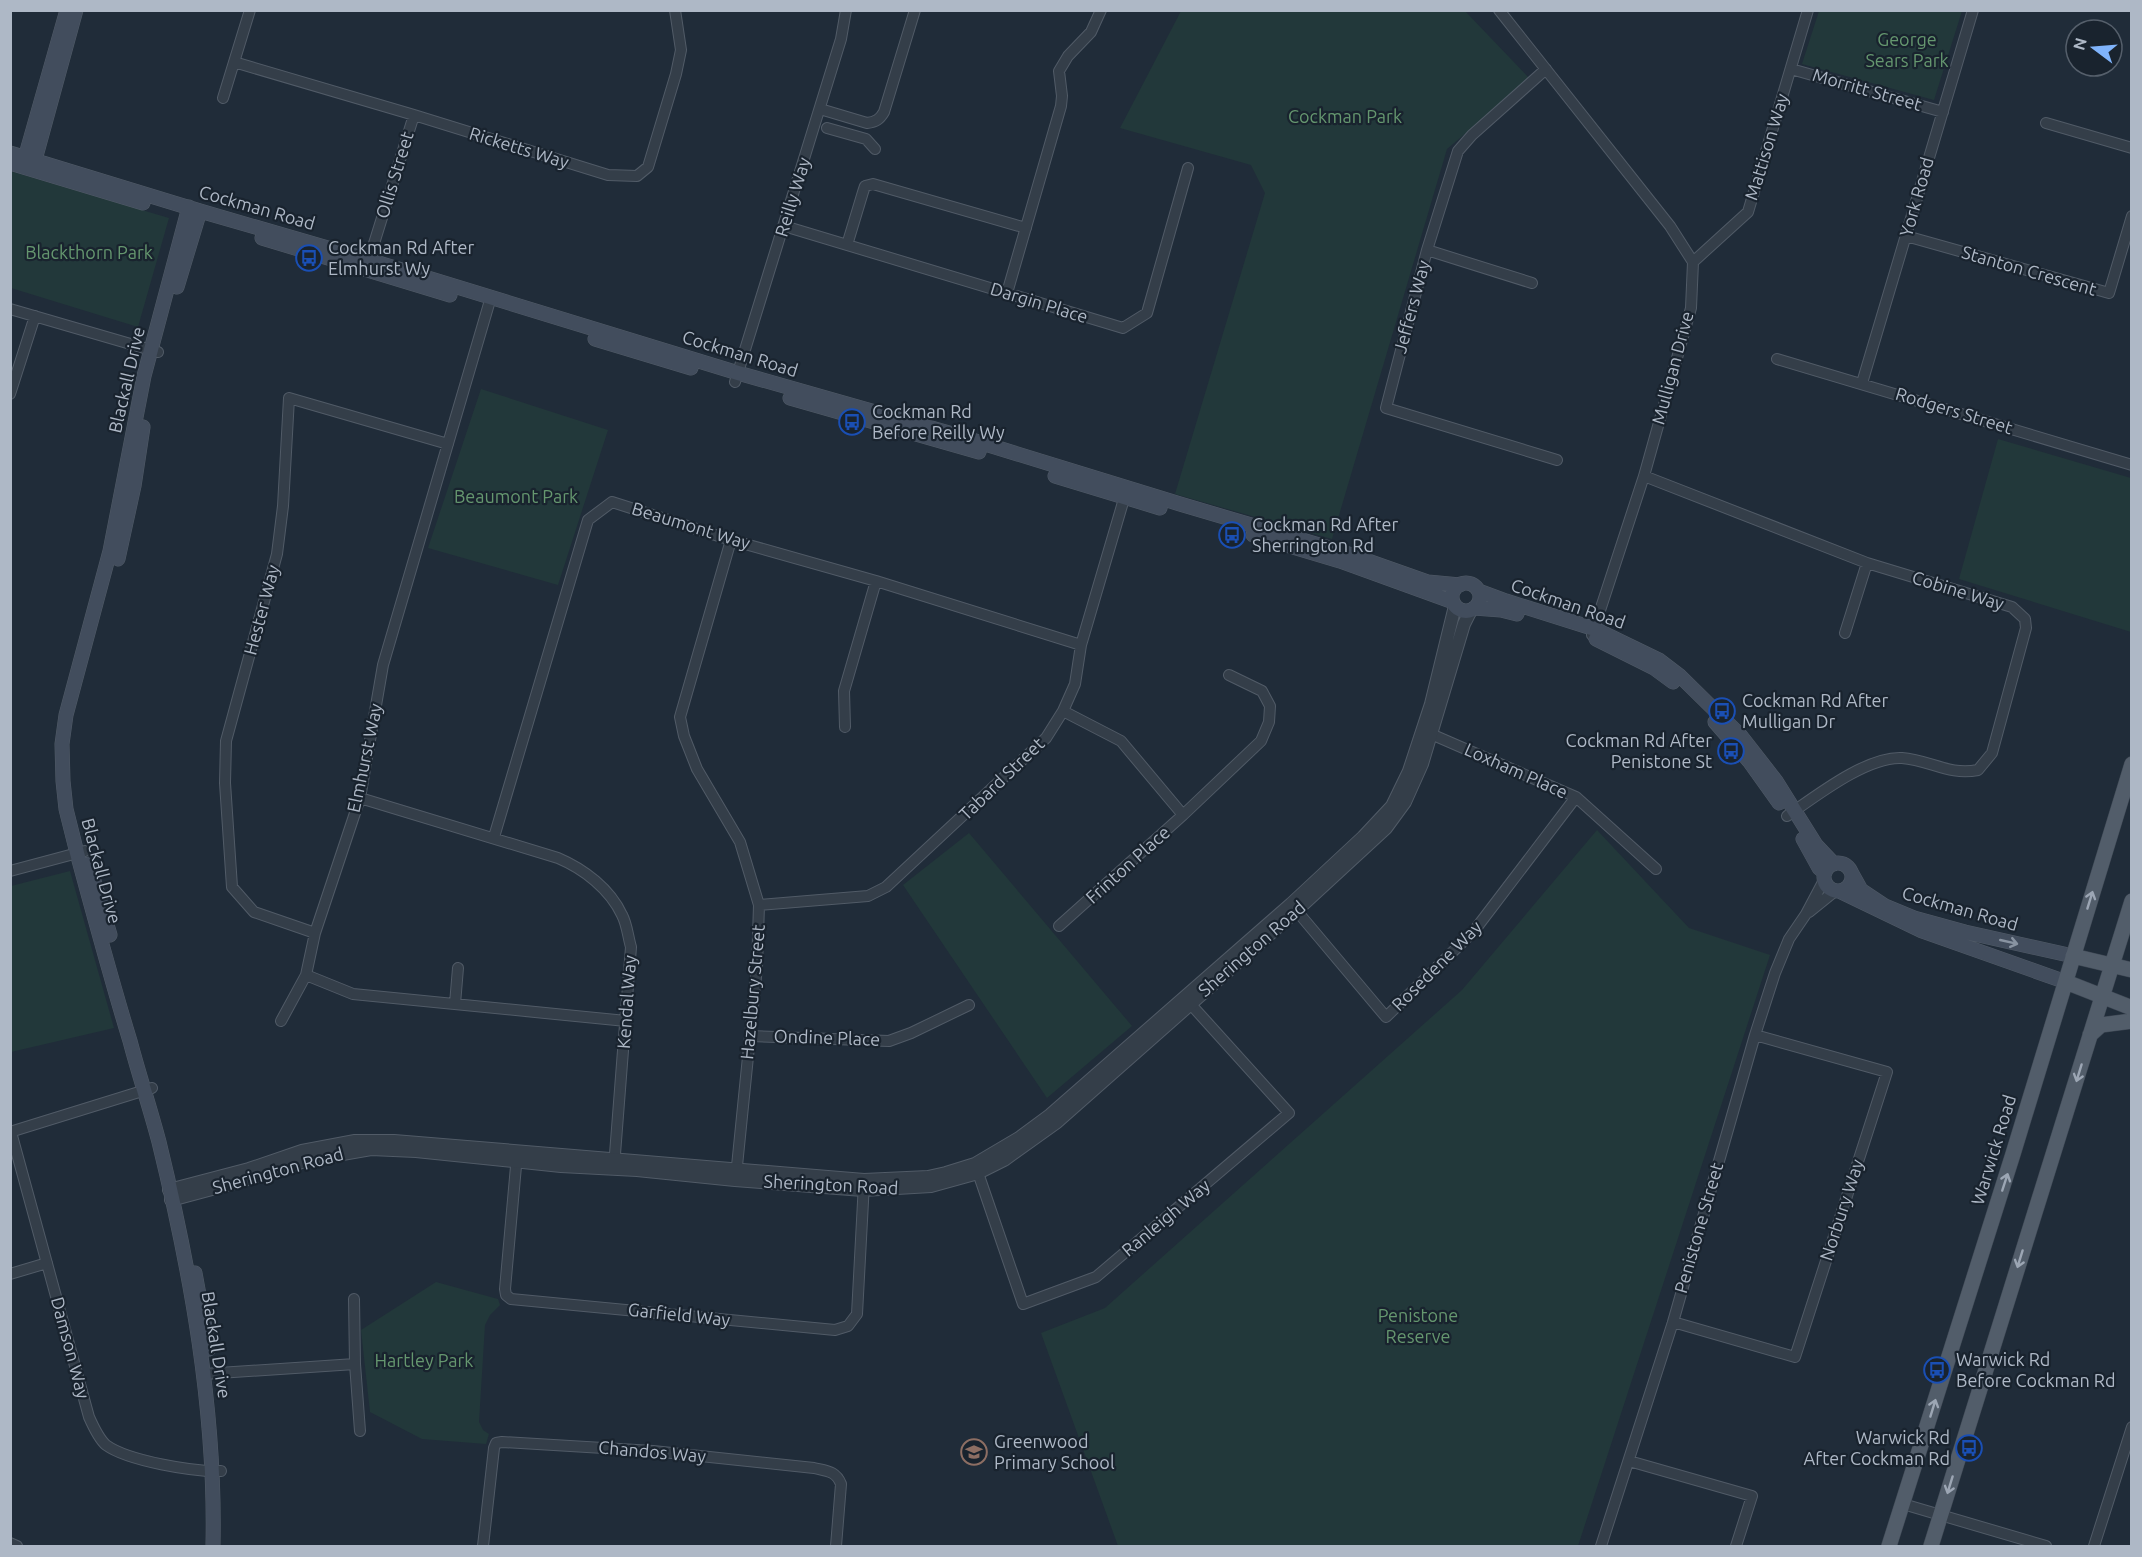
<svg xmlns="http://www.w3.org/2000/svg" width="2142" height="1557" font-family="Ubuntu,sans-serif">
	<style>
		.green { fill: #22383a }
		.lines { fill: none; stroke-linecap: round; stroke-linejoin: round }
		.minor-casing { stroke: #515b67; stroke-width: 12 }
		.tertiary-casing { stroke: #515b67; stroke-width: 14 }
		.secondary-casing { stroke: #515b67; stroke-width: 15 }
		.primary-casing { stroke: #3d4753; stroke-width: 16 }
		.minor { stroke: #343e49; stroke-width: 10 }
		.tertiary { stroke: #343e49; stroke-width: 12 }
		.secondary { stroke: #424d5d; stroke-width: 14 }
		.primary { stroke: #525d6a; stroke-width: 15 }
		.oneway { stroke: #9ca6b4 }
		.oneway2 { stroke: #8893a1 }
		.labels { text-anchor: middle; stroke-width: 4.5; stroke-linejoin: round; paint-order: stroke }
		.park-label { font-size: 18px; fill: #65976f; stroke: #19232e }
		.street-label { font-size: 18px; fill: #aeb8c6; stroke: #19232e }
		.poi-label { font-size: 18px; fill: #aeb8c6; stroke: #19232e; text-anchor: start }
	</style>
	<rect width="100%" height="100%" fill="#202c39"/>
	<!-- green -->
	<path class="green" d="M1181,11h284l65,68 -83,70 -115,390 -157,-45 90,-301 -14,-28 -131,-37z
		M1819,11h143l-28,89 -132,-36z
		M10,171l159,47 -31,109 -127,-39z
		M481,389l127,41 -50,155 -130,-37z
		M1998,439l133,39v154l-172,-53z
		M1597,830l92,98 81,27 -192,591h-460l-77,-213 64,-25 357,-318z
		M969,833l163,193 -85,72 -144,-213z
		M70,871l44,157 -103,24v-166z
		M436,1282l62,17 2,6 -10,10 -5,10 -6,97 4,8 6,4 -3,10 -64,-5 -52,-27 -9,-82z"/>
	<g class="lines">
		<!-- minor casing -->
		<g class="minor-casing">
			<path id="minor" d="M1499,10l171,216 23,36 -2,46 -47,168 -52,159
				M234,62l180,53 194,60 29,1 11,-9 28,-93 5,-24 -6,-40
				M1546,69l-74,66 -14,16 -31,99 -41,158 171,52
				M1791,69l152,43
				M223,98l27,-88
				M820,109l47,14c9,-1 13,-4 17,-11l31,-102
				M2046,123l86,25
				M827,128l39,11 9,10
				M784,226l339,102 24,-15 41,-145
				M1906,236l203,57 23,-77
				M847,245l16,-53 2,-6 8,-2 153,44
				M1427,250l105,33
				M1693,262l55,-50 60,-202
				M367,266l47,-151
				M1007,293l54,-187 1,-10 -3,-25 9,-15 23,-24 10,-22
				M491,297l-108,368 -23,133 -45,135 -9,42 47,19 273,27
				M10,309l148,43
				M1777,359l355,106
				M735,382l106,-343 5,-29
				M1862,383l111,-373
				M10,394l25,-78
				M1644,476l223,87 145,44 13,12 1,9 -34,125 -14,17c-29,6 -48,-10 -76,-12 -35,-2 -86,38 -115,58
				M731,540l-51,177 4,19 13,33 43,73 19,63 -2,62 -21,209
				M1845,633l22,-70
				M845,727l-1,-36 32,-110
				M1424,731l152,66 80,72
				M360,798l198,60c26,11 52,31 64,57 5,9 6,22 9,32l-17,220
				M1183,815l78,-74 8,-19 1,-16 -8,-15 -33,-16
				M494,837l94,-317 24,-18 119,38 145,41 205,64
				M10,871l75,-20
				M1291,904l95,113 88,-86 102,-134
				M759,905l109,-9 18,-9 160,-149 17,-27 12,-27 6,-39 45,-153
				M1809,912l26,-21
				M1059,926l124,-111 -62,-74 -58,-30
				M315,933l-61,-21 -22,-25 -7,-104 1,-42 51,-187 6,-48 6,-108 159,46
				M455,1004l3,-36
				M281,1021l25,-46
				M750,1036l139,5 22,-8 58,-28
				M10,1132l142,-44
				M11,1132l78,285c4,9 10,22 17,28 22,16 88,27 115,26
				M517,1155l-12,134 1,6 5,4 324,31 13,-4 9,-12 7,-131
				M976,1167l47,137 73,-27 193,-164 -103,-114
				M10,1274l37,-11
				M354,1299l1,65 5,67
				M1673,1322l122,35 92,-285 -132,-37
				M204,1374l151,-10
				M1629,1461l123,35 -16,50
				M1903,1504l143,42
				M10,1543l7,3
				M483,1546l11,-98 2,-5 6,-1 151,9 161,17c13,3 22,3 27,16l-5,62
				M1601,1546l72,-224 82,-287 20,-62 14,-34 17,-25 18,-34
				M2094,1546l38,-119"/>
		</g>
		<!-- tertiary casing -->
		<g class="tertiary-casing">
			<path id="tertiary" d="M169,1190l80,-21 53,-18 53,-10h39l470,39 64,-3 18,-4 29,-9 44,-26 31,-23 241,-211 72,-67 29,-31 17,-35 22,-67 24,-98
				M171,1200l67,-18 70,-22 63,-11 45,2 145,15 76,4 98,10 128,10 68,-4 47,-13 26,-13 53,-38 239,-211 90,-83 19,-26 17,-38 42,-140 7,-14"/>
		</g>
		<!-- secondary casing -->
		<g class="secondary-casing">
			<path id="secondary" d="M10,153l190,58 169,49 369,113 218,62 224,69 163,48 85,30 32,3
				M10,163l133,40
				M23,165l44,-155
				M33,167l43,-157
				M189,207l-45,169 -34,175 -44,164 -4,29 1,37 3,28 11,44c17,63 34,126 53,188 9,34 20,67 29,101 32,131 57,269 54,404
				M262,238l188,57
				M177,287l23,-76
				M595,339l96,29
				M790,398l189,54
				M1055,476l105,32
				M1253,535l87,26 113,41
				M118,559l16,-73 9,-59
				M1452 597a14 14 0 1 1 28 0a14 14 0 1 1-28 0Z
				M1479,591l27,10 89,28 64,31 21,16 61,60 35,45 40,64 18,19
				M1474,608l27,2 16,4
				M1596,639l58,29 19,14
				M1715,722l34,39 30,42
				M1803,839l16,29 6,5
				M1824 877a14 14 0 1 1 28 0a14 14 0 1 1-28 0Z
				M89,864l21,71
				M1851,872l10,18 24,16 29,12 51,14 108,24
				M1839,891l83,40 144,51
				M195,1273l14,76"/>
		</g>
		<!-- primary casing -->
		<g class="primary-casing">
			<path id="primary" d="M2073,956l59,14
				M2066,982l66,26
				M2090,1035l11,-10 31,-4
				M1889,1546l124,-392 119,-390
				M1931,1546l201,-645"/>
		</g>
		<!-- minor -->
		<use href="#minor" class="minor"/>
		<!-- tertiary -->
		<use href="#tertiary" class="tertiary"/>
		<!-- secondary -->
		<use href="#secondary" class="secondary"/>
		<!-- primary -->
		<use href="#primary" class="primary"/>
	</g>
	<!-- one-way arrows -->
	<defs><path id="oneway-shaft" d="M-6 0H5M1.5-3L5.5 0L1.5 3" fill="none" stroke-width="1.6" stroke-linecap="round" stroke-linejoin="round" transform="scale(1.5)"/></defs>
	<g class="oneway">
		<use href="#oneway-shaft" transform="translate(2090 900) rotate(-73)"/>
		<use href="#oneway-shaft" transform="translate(2079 1073) rotate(107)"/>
		<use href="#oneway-shaft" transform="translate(2005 1182) rotate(-72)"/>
		<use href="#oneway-shaft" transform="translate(2020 1259) rotate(107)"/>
		<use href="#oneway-shaft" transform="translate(1933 1408) rotate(-73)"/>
		<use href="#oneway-shaft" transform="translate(1950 1485) rotate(107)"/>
	</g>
	<use class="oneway2" href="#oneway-shaft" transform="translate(2009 942) rotate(13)"/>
	<!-- icons -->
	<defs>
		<g id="bus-ring" transform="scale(1.35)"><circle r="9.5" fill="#19232e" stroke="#1a4fb4" stroke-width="1.5"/><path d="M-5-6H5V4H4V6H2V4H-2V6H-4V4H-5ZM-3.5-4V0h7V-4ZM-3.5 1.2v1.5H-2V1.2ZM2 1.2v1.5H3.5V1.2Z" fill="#1a4fb4"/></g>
		<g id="school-ring" transform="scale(1.35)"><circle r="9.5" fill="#19232e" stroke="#8d6e63" stroke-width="1.5"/><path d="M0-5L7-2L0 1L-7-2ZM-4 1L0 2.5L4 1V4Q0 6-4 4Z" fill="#8d6e63"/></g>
	</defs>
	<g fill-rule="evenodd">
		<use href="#bus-ring" x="309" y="258"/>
		<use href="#bus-ring" x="852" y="422"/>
		<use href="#bus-ring" x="1232" y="535"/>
		<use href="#bus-ring" x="1722" y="711"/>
		<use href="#bus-ring" x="1731" y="751"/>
		<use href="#bus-ring" x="1937" y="1370"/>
		<use href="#bus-ring" x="1969" y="1448"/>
		<use href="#school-ring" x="974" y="1452"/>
	</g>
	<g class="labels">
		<!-- park labels -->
		<g class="park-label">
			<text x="1907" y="46">George<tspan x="1907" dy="21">Sears Park</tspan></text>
			<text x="1345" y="123">Cockman Park</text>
			<text x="89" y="259">Blackthorn Park</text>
			<text x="516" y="503">Beaumont Park</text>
			<text x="1418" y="1322">Penistone<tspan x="1418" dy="21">Reserve</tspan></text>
			<text x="424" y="1367">Hartley Park</text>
		</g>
		<!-- street labels -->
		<g class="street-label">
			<text transform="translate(1867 90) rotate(16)" y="6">Morritt Street</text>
			<text transform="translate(1767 147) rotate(-73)" y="6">Mattison Way</text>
			<text transform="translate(519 148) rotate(17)" y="6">Ricketts Way</text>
			<text transform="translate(395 175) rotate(-73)" y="6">Ollis Street</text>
			<text transform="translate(793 197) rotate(-73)" y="6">Reilly Way</text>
			<text transform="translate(1917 197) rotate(-74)" y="6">York Road</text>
			<text transform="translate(257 208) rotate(16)" y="6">Cockman Road</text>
			<text transform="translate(2029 271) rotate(16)" y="6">Stanton Crescent</text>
			<text transform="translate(1039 303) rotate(17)" y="6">Dargin Place</text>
			<text transform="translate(1412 307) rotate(-75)" y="6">Jeffers Way</text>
			<text transform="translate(740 354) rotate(17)" y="6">Cockman Road</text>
			<text transform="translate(1673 368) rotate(-75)" y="6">Mulligan Drive</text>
			<text transform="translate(127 380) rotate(-77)" y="6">Blackall Drive</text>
			<text transform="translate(1954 411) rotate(17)" y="6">Rodgers Street</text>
			<text transform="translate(691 526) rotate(17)" y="6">Beaumont Way</text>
			<text transform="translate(1958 591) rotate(17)" y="6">Cobine Way</text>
			<text transform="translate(1568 604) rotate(19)" y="6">Cockman Road</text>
			<text transform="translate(262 610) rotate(-75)" y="6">Hester Way</text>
			<text transform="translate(365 758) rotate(-78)" y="6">Elmhurst Way</text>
			<text transform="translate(1516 771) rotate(24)" y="6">Loxham Place</text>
			<text transform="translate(1002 779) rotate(-44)" y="6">Tabard Street</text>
			<text transform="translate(1128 865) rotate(-42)" y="6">Frinton Place</text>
			<text transform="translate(101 871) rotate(75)" y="6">Blackall Drive</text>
			<text transform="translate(1960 909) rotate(16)" y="6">Cockman Road</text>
			<text transform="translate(1252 949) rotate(-41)" y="6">Sherington Road</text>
			<text transform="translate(1437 966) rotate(-45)" y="6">Rosedene Way</text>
			<text transform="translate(753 992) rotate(-85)" y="6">Hazelbury Street</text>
			<text transform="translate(627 1002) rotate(-86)" y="6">Kendal Way</text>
			<text transform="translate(827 1038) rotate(2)" y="6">Ondine Place</text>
			<text transform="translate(1994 1150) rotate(-73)" y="6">Warwick Road</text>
			<text transform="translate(278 1171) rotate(-15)" y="6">Sherington Road</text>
			<text transform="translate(831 1185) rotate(3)" y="6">Sherington Road</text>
			<text transform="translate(1842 1210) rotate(-72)" y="6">Norbury Way</text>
			<text transform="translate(1166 1218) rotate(-40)" y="6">Ranleigh Way</text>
			<text transform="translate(1699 1228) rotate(-74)" y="6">Penistone Street</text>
			<text transform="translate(679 1315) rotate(6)" y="6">Garfield Way</text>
			<text transform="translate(216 1345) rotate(81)" y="6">Blackall Drive</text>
			<text transform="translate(70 1348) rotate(75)" y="6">Damson Way</text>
			<text transform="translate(652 1452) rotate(5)" y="6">Chandos Way</text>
		</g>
		<!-- poi labels -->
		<g class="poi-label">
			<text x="328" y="254">Cockman Rd After<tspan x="328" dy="21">Elmhurst Wy</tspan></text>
			<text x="872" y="418">Cockman Rd<tspan x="872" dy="21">Before Reilly Wy</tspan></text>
			<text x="1252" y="531">Cockman Rd After<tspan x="1252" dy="21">Sherrington Rd</tspan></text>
			<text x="1742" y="707">Cockman Rd After<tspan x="1742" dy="21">Mulligan Dr</tspan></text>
			<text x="1712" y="747" text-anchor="end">Cockman Rd After<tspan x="1712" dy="21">Penistone St</tspan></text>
			<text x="1956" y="1366">Warwick Rd<tspan x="1956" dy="21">Before Cockman Rd</tspan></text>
			<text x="1950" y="1444" text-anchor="end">Warwick Rd<tspan x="1950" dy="21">After Cockman Rd</tspan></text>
			<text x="994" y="1448">Greenwood<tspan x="994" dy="21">Primary School</tspan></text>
		</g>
	</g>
	<!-- border -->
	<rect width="2142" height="1557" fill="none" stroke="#aeb8c6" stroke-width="24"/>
	<!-- north arrow -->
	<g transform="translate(2094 48) rotate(286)"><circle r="28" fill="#19232e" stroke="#555f6b" stroke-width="1.5"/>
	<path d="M0-4.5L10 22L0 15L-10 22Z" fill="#7fb3fb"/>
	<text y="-9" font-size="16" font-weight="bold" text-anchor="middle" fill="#aeb8c6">N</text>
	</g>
</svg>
